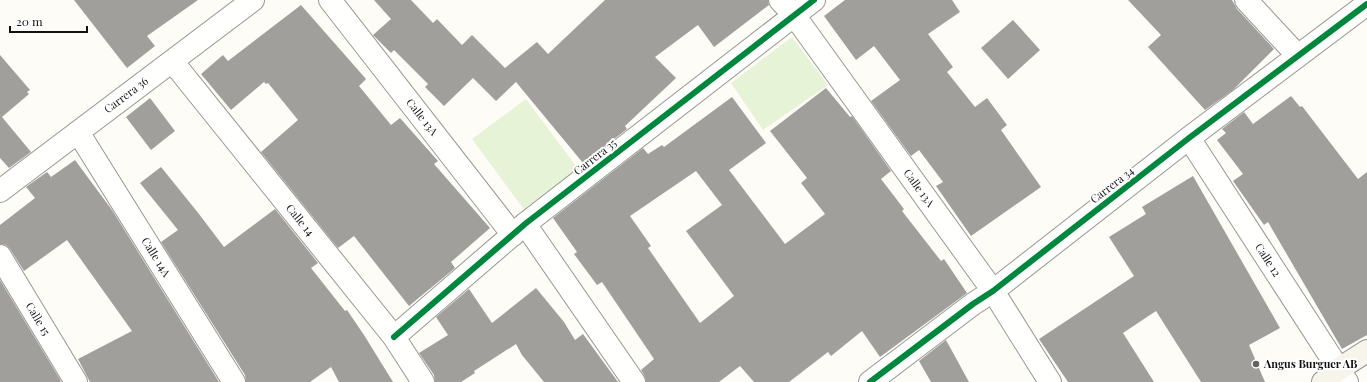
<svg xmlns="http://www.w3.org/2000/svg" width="1367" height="382" font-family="'Playfair Display',serif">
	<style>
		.green { fill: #e7f3d7 }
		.building { fill: #a19f9c; fill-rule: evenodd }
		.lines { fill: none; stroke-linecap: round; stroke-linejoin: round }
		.minor-casing { stroke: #979795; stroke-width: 24 }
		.tertiary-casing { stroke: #979795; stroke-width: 24 }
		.secondary-casing { stroke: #8e8d8b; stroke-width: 24 }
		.minor { stroke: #fffffe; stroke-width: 22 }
		.tertiary { stroke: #fffffe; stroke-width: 22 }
		.secondary { stroke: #f6f4eb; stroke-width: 22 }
		.cycleway-casing { stroke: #fff; stroke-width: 8 }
		.cycleway { stroke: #00873e; stroke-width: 6 }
		.poi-dot { fill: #646362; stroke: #fff; stroke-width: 1.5 }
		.labels { text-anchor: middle; stroke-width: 4; stroke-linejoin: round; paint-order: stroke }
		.street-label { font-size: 11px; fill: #111; stroke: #fff }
		.poi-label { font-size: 11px; font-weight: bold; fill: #111; stroke: #fff; text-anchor: start }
	</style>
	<rect width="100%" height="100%" fill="#fdfcf7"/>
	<!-- green -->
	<path class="green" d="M792,37l36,48 -65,45 -32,-47z
		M526,99l53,71 -54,41 -53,-72z"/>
	<!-- building -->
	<path class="building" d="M74,0h124l-51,36 8,10 -28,22z
		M374,0h37l22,23 4,-4 25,26 10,-10 33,33 32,-26 11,12 57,-54h163l1,5 -55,42 -16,-22 -43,32 21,21 -51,48 2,3 -44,34 -67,-81 -20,19 -23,-23 -29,28 -19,-19 3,-3 -34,-34 -3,3 -18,-18 18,-16z
		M845,0h107l8,12 -32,22 25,33 -6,5 28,35 12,-9 20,27 -6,5 40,57 -70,49 -35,-50 7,-4 -24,-32 -8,6 -40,-55 29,-21 -26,-34 -18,14 -32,-44z
		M1128,0h104l5,9 37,40 -41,41 -28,20 -57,-63 13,-12z
		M301,5l65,74 -7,7 32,39 9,-7 38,43 -4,3 56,64 -39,34 4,6 -46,38 -55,-70 -16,12 -77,-96 37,-32 -30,-37 -2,1 -2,-2 -33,28 -30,-36 22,-19 5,6z
		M1013,20l27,30 -32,29 -27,-31z
		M0,55l30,35 -3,2 2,2 -27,23 29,35 -22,16 -9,-10z
		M826,88l24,29 2,-1 39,55 -10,8 23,30 -2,2 39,50 3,-2 23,34 -87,64 -18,-26 -31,25 -3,-4 -39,30h-35l-14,-16 -21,16h-73l-2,-7 -3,-5 13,-11 -52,-77 -5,3 -23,-31 3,-2 -24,-34 90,-70 5,6 14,-9 2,2 68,-50 34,46 -37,27 56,74 40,-30 -24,-31 6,-5 -37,-47zM696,171l26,34 -36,26 48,65 -34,27 -52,-75 3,-2 -21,-30z
		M1291,96l9,11 2,-1 56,73 9,-7v163l-25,14 -74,-127 -4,3 -31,-44 10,-7 -26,-34 9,-7 -4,-4 22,-17 9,12z
		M150,98l25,33 -24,19 -25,-33z
		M75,160l37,50 107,172h-129l-12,-23 54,-28 -65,-91 -43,31 -14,-22 -4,-4 -6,-1v-19l35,-27 -9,-11 21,-15 4,5z
		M161,167l38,47 25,33 51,-38 43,54 -7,5 34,43 2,-1 17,25 29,47h-54l-8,-15 -21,15h-64l-1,-7 -84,-133 17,-12 -38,-47z
		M1193,176l87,152 -31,17 16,37h-64l-45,-71 -33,22 31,49h-86l-29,-43 95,-63 -25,-39 37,-23 -4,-7z
		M0,280l61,101 -1,1h-60z
		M536,288l28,34 11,18 8,-6 35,48h-74l-22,-27 -6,-11 -42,27 1,2 -14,9h-26l-1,-7 -15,-22 29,-18 -12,-18 33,-28 23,34z
		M946,340l23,42h-38l-12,-21z"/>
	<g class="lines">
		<!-- minor casing -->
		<g class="minor-casing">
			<path id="minor" d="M330,0l183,235
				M1246,0l52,56
				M172,61l222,276 29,45
				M78,132l156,250
				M1189,138l158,244
				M0,191l253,-191
				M525,224l109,158
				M0,256l76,126
				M394,337l131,-113 289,-224
				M870,382l103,-78 20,-13 196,-153 178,-134"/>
		</g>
		<!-- tertiary casing -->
		<g class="tertiary-casing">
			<path id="tertiary" d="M780,0l14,15 199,276 57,91"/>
		</g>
		<!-- secondary casing -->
		<g class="secondary-casing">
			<path id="secondary" d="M1323,382l16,-13 28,-18"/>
		</g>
		<!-- minor -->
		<use href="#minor" class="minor"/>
		<!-- tertiary -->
		<use href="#tertiary" class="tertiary"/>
		<!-- secondary -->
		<use href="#secondary" class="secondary"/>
		<!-- cycleway casing -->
		<g class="cycleway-casing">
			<path id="cycleway" d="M394,337l131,-113 289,-224
				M870,382l103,-78 20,-13 196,-153 178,-134"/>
		</g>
		<!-- cycleway -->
		<use href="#cycleway" class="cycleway"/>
	</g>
	<!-- markers -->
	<circle class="poi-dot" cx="1256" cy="364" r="4"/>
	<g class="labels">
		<!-- street labels -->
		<g class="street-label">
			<text transform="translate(126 95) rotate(-37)" y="4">Carrera 36</text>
			<text transform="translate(422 117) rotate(52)" y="4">Calle 13A</text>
			<text transform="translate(595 157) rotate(-38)" y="4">Carrera 35</text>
			<text transform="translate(1112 185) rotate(-38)" y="4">Carrera 34</text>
			<text transform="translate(919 188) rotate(54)" y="4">Calle 13A</text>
			<text transform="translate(300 220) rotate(51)" y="4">Calle 14</text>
			<text transform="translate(156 257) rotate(58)" y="4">Calle 14A</text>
			<text transform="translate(1268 260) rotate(57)" y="4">Calle 12</text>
			<text transform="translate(38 319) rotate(59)" y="4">Calle 15</text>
		</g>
		<!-- poi labels -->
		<g class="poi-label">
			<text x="1264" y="368">Angus Burguer AB</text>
		</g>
	</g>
	<!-- scale -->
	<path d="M10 26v6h77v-6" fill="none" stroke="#111111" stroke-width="2"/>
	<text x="16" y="26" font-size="12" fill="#111111" stroke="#ffffff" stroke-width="3" paint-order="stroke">20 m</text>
</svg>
